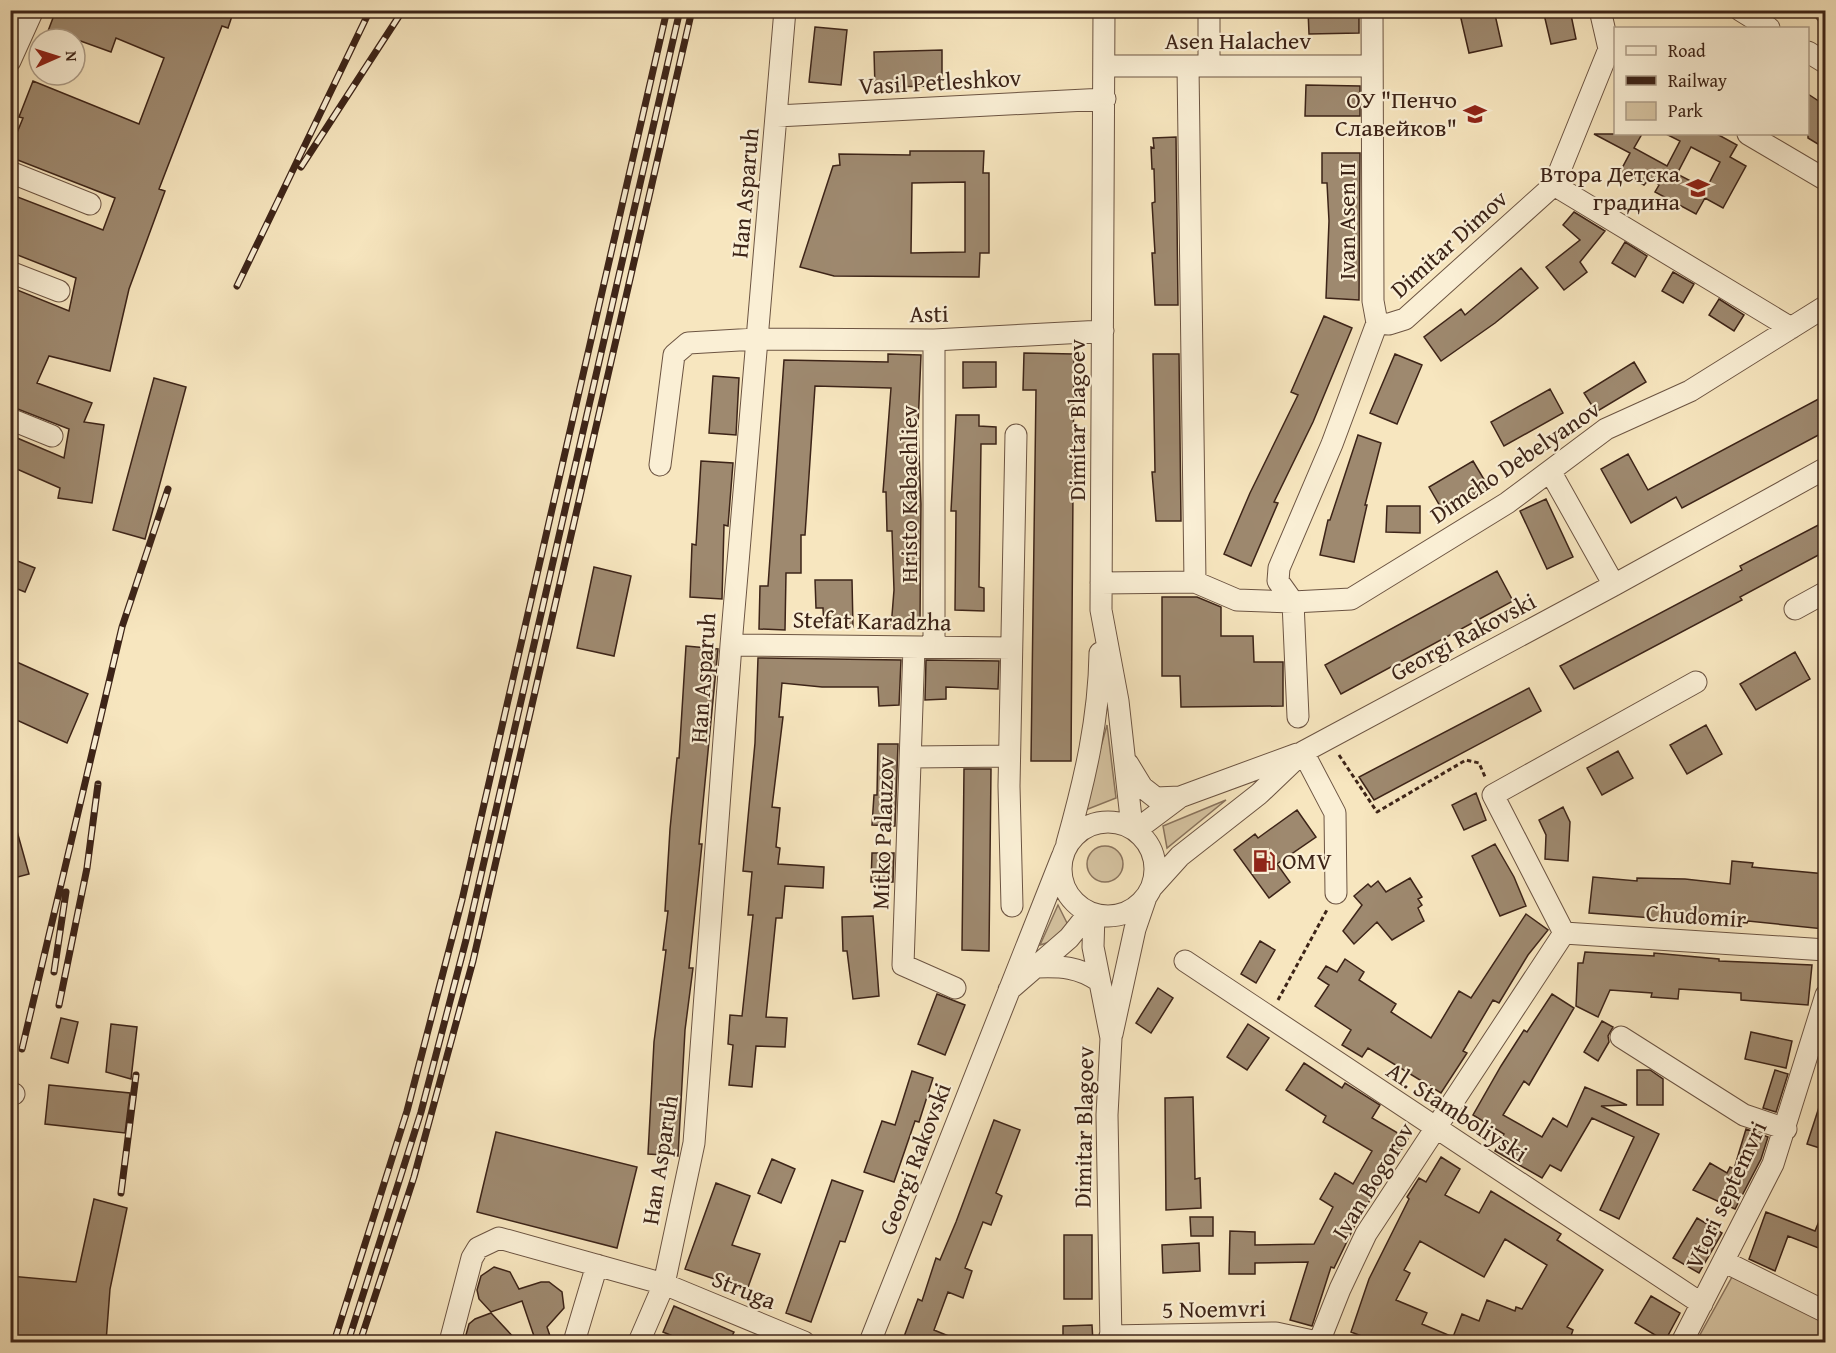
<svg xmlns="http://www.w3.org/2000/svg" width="1836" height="1353" font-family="'Gentium Book Plus',serif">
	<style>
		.green { fill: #d7c5a3; stroke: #8a745e; stroke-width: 1.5 }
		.building { fill: #9e896f; stroke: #3d2418; stroke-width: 1.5; fill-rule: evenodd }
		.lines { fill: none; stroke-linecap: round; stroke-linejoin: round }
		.minor-casing { stroke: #6c5442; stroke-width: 23 }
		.path { stroke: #3d2418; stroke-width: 3; stroke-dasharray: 4.5 3; stroke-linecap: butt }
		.minor { stroke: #faefd5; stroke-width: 21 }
		.rail-casing { stroke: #3d2418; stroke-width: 7 }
		.rail { stroke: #faefd5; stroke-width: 4.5; stroke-dasharray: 14; stroke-linecap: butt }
		.labels { text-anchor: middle; stroke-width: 4.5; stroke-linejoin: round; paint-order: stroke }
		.street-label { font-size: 24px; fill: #3d2418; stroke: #faefd5 }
		.poi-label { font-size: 24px; fill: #3d2418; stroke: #faefd5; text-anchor: end }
	</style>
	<rect width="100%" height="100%" fill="#f7e6bf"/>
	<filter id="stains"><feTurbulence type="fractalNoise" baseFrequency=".00333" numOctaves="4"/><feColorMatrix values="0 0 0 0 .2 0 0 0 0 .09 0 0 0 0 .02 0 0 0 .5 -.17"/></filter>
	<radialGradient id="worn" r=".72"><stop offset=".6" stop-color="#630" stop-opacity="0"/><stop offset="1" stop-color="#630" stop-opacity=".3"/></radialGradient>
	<!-- green -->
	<path class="green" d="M1107,725l9,73 -33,13z
		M1226,800l-59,48 -4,-22z
		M1087 864a18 18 0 1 1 36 0a18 18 0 1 1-36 0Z
		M1058,905l11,22 -16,14 -13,4z
		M1732,1277l93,45v20h-129z"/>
	<!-- building -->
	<path class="building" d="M56,10h178l-6,18 -6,-2 -63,163 6,2 -36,98 -19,82 -61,-15 -12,27 55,20 -8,19 20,3 -12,78 -34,-5 2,-10 -50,-22v-31l54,23 5,-29 -59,-23v-119l59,24 7,-33 -66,-26v-58l93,36 12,-32 -105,-41v-7l13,-32 -4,-1 14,-36 106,43 25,-66 -48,-20 -5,14 -36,-13h-30z
		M1308,10h51v23l-50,1z
		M1459,10h35l8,36 -33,7z
		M1543,10h27l6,29 -25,5z
		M815,27l32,3 -6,55 -32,-3z
		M942,50v36l-67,1 -1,-35z
		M1306,85l54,1v30h-55z
		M1808,94l18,12v43l-18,-11z
		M1594,134h48l-8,14 33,18 13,-25 -14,-7h51l20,11 -7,12 16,9 -23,42 -18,-10 -9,16 -41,-22 4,-7 -9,-7 -6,7 -24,-13 10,-19zM1691,147l29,15 -14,27 -29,-15z
		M1176,137l2,168h-23l-3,-52h3l-3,-50 3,-1 -1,-33h-2l-1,-22 3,1 -1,-10z
		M910,151h74l-1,22h6v80h-9l-1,24 -145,-1 -34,-9 33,-101 7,-1 -1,-11 71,1zM965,182v70l-54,1 1,-70z
		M1322,153h38l-1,147 -33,-2 3,-77 -2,-38h-5z
		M1574,212l31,19 -25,31 7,10 -23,18 -18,-23 34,-27 -17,-15z
		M1625,242l22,14 -12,21 -23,-14z
		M1521,268l17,20 -43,35 -54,38 -17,-24 37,-28 4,6z
		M1673,272l21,12 -11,19 -21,-12z
		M1719,299l25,16 -10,16 -25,-16z
		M1324,316l28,12 -39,94 -39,80 4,1 -27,63 -27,-12 26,-61 48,-98 -7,-3z
		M1024,353l50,1 -3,407h-40l5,-371h-13z
		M888,354l33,1 -3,71 3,78 -1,118h-10v7l-19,-1 3,-38 -2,-59h-5l-1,-39h-3l8,-104 -76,-2 -10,149h-4v38h-15l-1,57 -26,-1 1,-43h8l16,-226 104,2z
		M1153,354h26l2,167h-25l-4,-49h3z
		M1395,354l27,11 -25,59 -27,-11z
		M963,362h33v25l-33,1z
		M1634,362l12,20 -50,30 -12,-19z
		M713,376l26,2 -3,57 -27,-2z
		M154,378l32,9 -41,152 -32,-9z
		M1550,389l13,24 -59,33 -13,-24z
		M1826,395v36l-144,77 -6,-11 -45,26 -30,-54 27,-15 20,36z
		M956,415h23v11l17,1v17h-15l-2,143 5,1v23l-29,-1 1,-99h-5z
		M1358,435l23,8 -16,62h2l-13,57 -34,-7 8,-35h2z
		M701,461l32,2 -5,63 -4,-1 -2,74 -32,-2 2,-53 4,1z
		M1473,461l15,25 -44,27 -15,-26z
		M1546,499l27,58 -26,12 -27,-58z
		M1387,506h33v27l-34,-1z
		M1826,521v30l-86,46 2,3 -168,89 -14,-23 182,-96 -2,-4z
		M10,558l25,10 -10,24 -15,-6z
		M594,567l37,9 -17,80 -37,-8z
		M1497,571l16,30 -172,93 -16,-29z
		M815,580h37l1,47 -29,1 -1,-20h-7z
		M1162,597h35l24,10v29h32l1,26h29v44l-102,1 -1,-31h-18z
		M686,646l32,3 -19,195h3l-13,124h4l-8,62 -7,126 -30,-2 6,-112 12,-92h-3l5,-39h-3l5,-82 7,-71h2z
		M1795,652l15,27 -54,31 -16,-26z
		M758,658l143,2 -2,45 -20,1 -1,-19h-56l-40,-4 -3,34h4l-11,90 8,1 -4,39 4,1 -2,16 46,3 -1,21 -38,-2 -3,32h-6l-10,99 21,1 -2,29 -29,-1 -4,41 -23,-2 4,-40 -5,-1 2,-29 12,1 11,-101h-5l4,-43 -9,-1 12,-128z
		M10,659l78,35 -21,49 -57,-26z
		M926,660l73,1 -1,28 -52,-2v12l-21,1z
		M1529,688l12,23 -167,89 -15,-23z
		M1706,725l16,29 -35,20 -17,-29z
		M878,744h20l-3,82 -23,-1 2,-30h3z
		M1618,751l15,27 -31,17 -15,-27z
		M964,769h27l-2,182 -27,-1z
		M1476,793l10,27 -22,10 -12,-25z
		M1563,807l7,15 -2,39 -23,-2 1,-24 -7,-15z
		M1297,810l19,27 -39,27 13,18 -21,16 -35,-48 21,-16 3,4z
		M10,824h5l14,50 -19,5z
		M1495,844l19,33 12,29 -26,10 -28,-60z
		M872,853h22l-1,29h-22z
		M1732,861l21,2 -1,4 74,7 -2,55 -76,-8 -1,2 -43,-4v3l-115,-9 4,-36 44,4v-3l48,1 45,5z
		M1410,878l12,19 -4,2 4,6 -4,3 6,13 -32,19 -15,-18 -23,22 -11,-13 19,-26 -8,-9 14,-12 3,3 7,-6 8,11z
		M1526,914l22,16 -20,25 -29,48 -6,-3 -30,51 4,2 -26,40 -73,-45 -6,9 -20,-12 9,-15 -36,-24 14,-21 -11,-7 8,-12 11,6 8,-13 19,13 -5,8 37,24 -5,8 40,26 28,-47 12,7z
		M873,916l6,80 -26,3 -6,-48h-4l-1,-34z
		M1260,941l15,9 -19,33 -15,-9z
		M1585,952l69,4v-3l65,6v2l93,4 -4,40 -67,-5v-7l-62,-4 -1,10 -27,-2 1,-4 -42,-3 -12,27 -22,-11 2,-43h5z
		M1158,988l15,10 -22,35 -15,-10z
		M937,994l28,11 -20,50 -27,-11z
		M1552,994l22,14 -45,77 -5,-4 -21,34 39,22 11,-19 14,9 18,-40 42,18 -26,1 58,28 -40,85 -19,-9 34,-73 -42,-19 -31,53 -11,-6 -8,13 -47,-27 9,-17 -31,-19 28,-49 23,-36 3,2z
		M61,1018l17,4 -10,41 -17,-5z
		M1602,1021l11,6 -5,9 1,6 -11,19 -14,-9z
		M111,1024l26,3 -6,52 -25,-7z
		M1248,1024l21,14 -22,32 -20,-13z
		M1751,1032l41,9 -6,27 -41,-9z
		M1304,1063l38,25 3,-5 35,22 -8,13 36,21 -51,82 -23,47 -3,-1 -19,59 -22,-6 18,-58 -53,1v11h-26l1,-43 25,1v13l59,-1 19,-37 -13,-8 15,-26 18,11 19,-33 -49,-29 3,-6 -40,-26z
		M1637,1070h13l13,9v26h-26z
		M1775,1070l13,4 -12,38 -13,-4z
		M912,1071l21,7 -14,44 -4,-1 -21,61 -30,-10 18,-51 13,4z
		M49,1085l81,8 -5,40 -80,-9z
		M1823,1095h3v55l-19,-6z
		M1193,1097l2,82 5,-1 1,30 -35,2 -1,-112z
		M994,1120l26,10 -24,63 6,3 -11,29 -8,-3 -18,46 7,3 -9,27 -15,-6 -14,38 29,12h-61l16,-43 4,2 14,-43 4,2 16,-38z
		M1746,1129l22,8 -7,22 -26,50 -42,-19 17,-27 17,10 3,-6 4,2z
		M496,1132l141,35 -20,81 -140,-36z
		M1441,1157l19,12 -15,26 34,18 12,-22 70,43 -4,6 46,30 -36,57 6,3 -4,12h-192l-26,-10 18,-53 40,-80 -2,-2 12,-19 7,4zM1505,1239l42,26 -25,44 -6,-2 -1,4 -28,-11 -8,21 -17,-7 -9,23 -31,-13 5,-11 -31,-13 14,-27 -6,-3 16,-29 64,36z
		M772,1159l23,10 -14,34 -23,-10z
		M832,1180l31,11 -18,51 -5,-1 -29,81 -25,-9z
		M716,1183l34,13 -18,49 28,9 -13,36 -62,-21z
		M94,1199l33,9 -17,81 -4,53h-96v-66l66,6z
		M1825,1207l1,44 -38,-15 -13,35 -26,-12 17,-47 49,19z
		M1190,1217h23v19h-22z
		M1697,1218l25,15 -23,40 -26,-15z
		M1064,1235h28v64h-28z
		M1199,1243l1,28 -37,2 -1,-28z
		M494,1267l16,5 9,17 22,-7h8l13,10 2,16 -17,19 5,15h-16l-14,-41 -31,11 -12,-13 -2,-9 4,-14z
		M1651,1296l29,17 -15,28 -30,-18z
		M674,1306l60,26 -5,10h-42l-24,-10z
		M491,1313l27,29h-54l5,-18 6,-5z
		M1092,1325l1,17h-30v-16z"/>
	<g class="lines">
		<!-- minor casing -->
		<g class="minor-casing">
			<path id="minor" d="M1104,10l-3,600 17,91 14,126
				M1372,10l1,291 4,22
				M1600,10l9,39 -55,136 -149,134 -16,5 -12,-1 -45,121 -53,124 -1,13 15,21 58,-3 156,-96 99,-74 84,-38 136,-85
				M1740,10l29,18
				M1824,10l2,3
				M1808,52l18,11
				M10,61l23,-51
				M1105,66h267
				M1188,66l7,516
				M1209,66v-56
				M777,116l328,-17
				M1748,134l78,46
				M10,172l80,32
				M1554,185l237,143
				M10,272l49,19
				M10,419l42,17
				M660,465l14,-110 14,-12 68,-4 178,1 169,-9
				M1550,471l64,114
				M1101,583l94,-1 42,18 56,2 5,115
				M1795,609l31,-17
				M731,645l280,3
				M914,647l-11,318 52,23
				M934,647v-307
				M1303,752l32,61 1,80
				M912,757l97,-1
				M1128,764l14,23 14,11 24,-1
				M1061 869a47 47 0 1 1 94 0a47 47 0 1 1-94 0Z
				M1136,830l44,-33 117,-43
				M1067,843c18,-64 32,-124 33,-190
				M1152,887l28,-31 79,-62 44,-42 311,-167 212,-117
				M1012,906l-3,-120 7,-351
				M1094,914l-1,33 18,91 -4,77 4,227
				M1564,933l-71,-138 203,-113
				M1564,933l262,17
				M1185,961l517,343
				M1037,967c24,-1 42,0 62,14
				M1009,990l60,-52 20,-25
				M1112,1034l23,-105 11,-32
				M1621,1037l123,78 42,14
				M10,1093l4,1
				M1725,1262l101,50
				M1110,1336l166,-3 41,9
				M450,1342l22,-84 6,-10 21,-10 165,46 140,58
				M574,1342l23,-77
				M639,1342l25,-58 30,-141 37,-498 54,-635
				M870,1342l192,-485
				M1319,1342l21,-53 26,-55 198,-301
				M1682,1342l91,-178 53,-169"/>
		</g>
		<!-- path -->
		<path class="path" d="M1339,755l38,57 89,-52 13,3 7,16
			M1278,1000l50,-92"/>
		<!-- minor -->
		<use href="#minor" class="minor"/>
		<!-- rail casing -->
		<g class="rail-casing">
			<path id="rail" d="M301,167l102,-157
				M237,286l133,-276
				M54,972l12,-80
				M59,1005l28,-137 11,-84
				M22,1049l100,-422 46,-138
				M121,1193l15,-118
				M334,1342l73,-231 55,-211 205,-890
				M348,1342l73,-230 45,-172 214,-930
				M360,1342l54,-165 59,-216 219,-951"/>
		</g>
		<!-- rail -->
		<use href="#rail" class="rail"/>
	</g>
	<!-- icons -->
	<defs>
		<g id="school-bare" transform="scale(1.8)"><path d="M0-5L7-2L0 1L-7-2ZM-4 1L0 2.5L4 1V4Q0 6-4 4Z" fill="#8f2418" stroke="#faefd5" stroke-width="2.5" paint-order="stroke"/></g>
		<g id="fuel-bare" transform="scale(1.8)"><path d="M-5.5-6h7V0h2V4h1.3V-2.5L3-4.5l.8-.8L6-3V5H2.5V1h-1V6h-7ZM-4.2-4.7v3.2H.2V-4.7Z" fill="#8f2418" stroke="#faefd5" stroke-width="2.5" paint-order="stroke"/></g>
	</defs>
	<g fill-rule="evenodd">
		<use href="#school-bare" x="1475" y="114"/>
		<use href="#school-bare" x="1698" y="188"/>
		<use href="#fuel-bare" x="1264" y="861"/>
	</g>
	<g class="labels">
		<!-- street labels -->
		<g class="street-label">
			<text x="1238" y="49">Asen Halachev</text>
			<text transform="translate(940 82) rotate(-3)" y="8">Vasil Petleshkov</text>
			<text transform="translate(745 193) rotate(-85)" y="8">Han Asparuh</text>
			<text transform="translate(1347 221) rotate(-90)" y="8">Ivan Asen II</text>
			<text transform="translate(1449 244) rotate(-42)" y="8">Dimitar Dimov</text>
			<text transform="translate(929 314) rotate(-1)" y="8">Asti</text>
			<text transform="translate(1077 420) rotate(-90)" y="8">Dimitar Blagoev</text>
			<text transform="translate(1515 462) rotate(-34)" y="8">Dimcho Debelyanov</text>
			<text transform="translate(909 494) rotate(-90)" y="8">Hristo Kabachliev</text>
			<text transform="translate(872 621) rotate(1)" y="8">Stefat Karadzha</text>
			<text transform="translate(1463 637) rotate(-28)" y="8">Georgi Rakovski</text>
			<text transform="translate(703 678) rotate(-86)" y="8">Han Asparuh</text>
			<text transform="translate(883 833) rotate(-88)" y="8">Mitko Palauzov</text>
			<text transform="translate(1696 916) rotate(4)" y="8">Chudomir</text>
			<text transform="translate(1457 1112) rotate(33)" y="8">Al. Stamboliyski</text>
			<text transform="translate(1084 1127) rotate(-89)" y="8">Dimitar Blagoev</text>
			<text transform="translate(915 1159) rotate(-69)" y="8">Georgi Rakovski</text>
			<text transform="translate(660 1160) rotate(-81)" y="8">Han Asparuh</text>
			<text transform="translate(1373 1181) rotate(-58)" y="8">Ivan Bogorov</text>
			<text transform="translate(1726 1195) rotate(-65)" y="8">Vtori septemvri</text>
			<text transform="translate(744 1290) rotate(22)" y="8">Struga</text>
			<text transform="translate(1214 1309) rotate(-1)" y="8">5 Noemvri</text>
		</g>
		<!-- poi labels -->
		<g class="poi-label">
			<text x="1457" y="108">ОУ "Пенчо<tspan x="1457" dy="28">Славейков"</tspan></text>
			<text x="1680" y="182">Втора Детска<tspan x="1680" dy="28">градина</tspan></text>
			<text x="1282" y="869" text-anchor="start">OMV</text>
		</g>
	</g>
	<!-- margin -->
	<rect width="1836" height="1353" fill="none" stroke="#f7e6bf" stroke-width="36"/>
	<rect x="12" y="12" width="1812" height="1329" fill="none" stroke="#3d2418" stroke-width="3"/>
	<rect x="18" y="18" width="1800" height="1317" fill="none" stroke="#3d2418" stroke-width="1.5"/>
	<!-- legend -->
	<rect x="1614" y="27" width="195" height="108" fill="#faefd5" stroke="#ae9e89" stroke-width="1.5"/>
	<rect x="1626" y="46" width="30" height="9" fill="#faefd5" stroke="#ae9e89" stroke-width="1.5"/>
	<text x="1668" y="57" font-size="18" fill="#3d2418">Road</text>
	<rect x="1626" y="76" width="30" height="9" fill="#3d2418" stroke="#ae9e89" stroke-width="1.5"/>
	<text x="1668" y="87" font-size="18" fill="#3d2418">Railway</text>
	<rect x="1626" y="102" width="30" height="18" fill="#d7c5a3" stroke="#ae9e89" stroke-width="1.5"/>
	<text x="1668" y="117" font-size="18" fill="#3d2418">Park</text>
	<!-- north arrow -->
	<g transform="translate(57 57) rotate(87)"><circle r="28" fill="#faefd5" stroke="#ae9e89" stroke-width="1.5"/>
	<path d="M0-4.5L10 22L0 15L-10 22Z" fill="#8f2418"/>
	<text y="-9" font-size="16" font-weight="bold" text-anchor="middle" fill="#3d2418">N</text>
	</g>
	<rect width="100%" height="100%" filter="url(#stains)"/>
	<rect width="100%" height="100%" fill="url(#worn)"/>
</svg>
